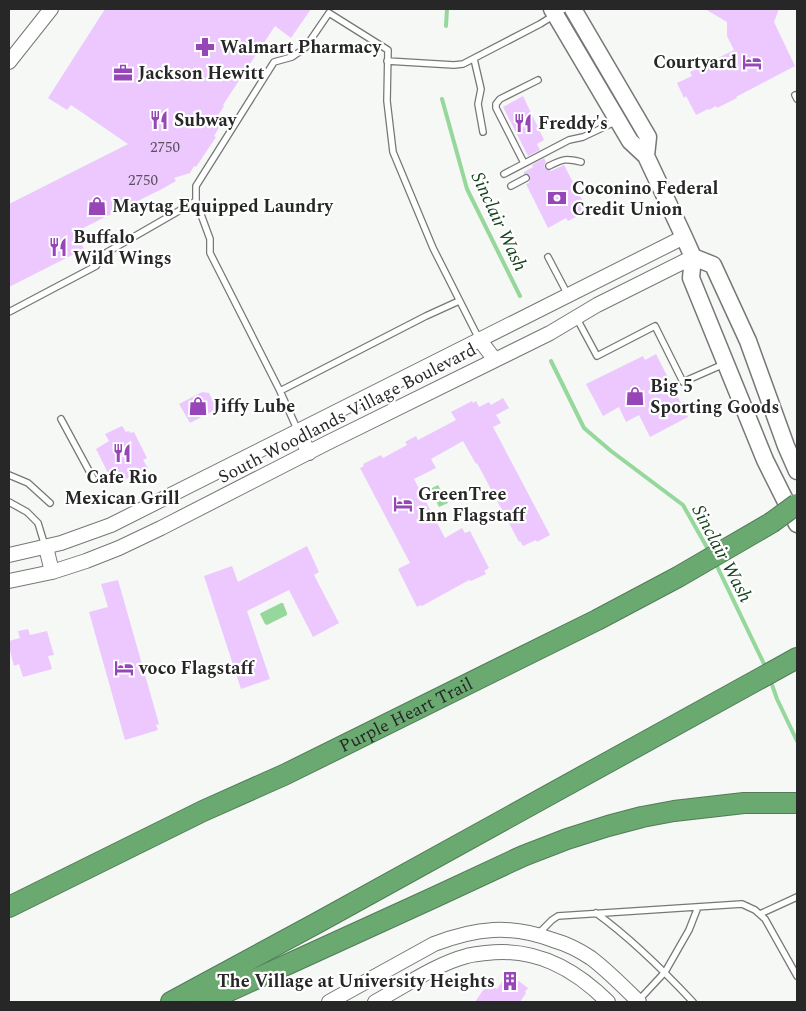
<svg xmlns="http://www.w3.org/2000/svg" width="806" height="1011" font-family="Spectral,serif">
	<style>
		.water { fill: #96d79c }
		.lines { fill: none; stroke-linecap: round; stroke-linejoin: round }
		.stream { stroke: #96d79c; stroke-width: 4 }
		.building { fill: #edc8ff }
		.service-casing { stroke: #757875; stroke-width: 8 }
		.tertiary-casing { stroke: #757875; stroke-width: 16 }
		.secondary-casing { stroke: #757875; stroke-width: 19 }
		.motorway-casing { stroke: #527c57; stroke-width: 22 }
		.service { stroke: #fff; stroke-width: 5.5 }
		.tertiary { stroke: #fff; stroke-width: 14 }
		.secondary { stroke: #fff; stroke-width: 16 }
		.motorway { stroke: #6aaa71; stroke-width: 20 }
		.motorway-bridge-casing { stroke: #527c57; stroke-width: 22; stroke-linecap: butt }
		.motorway-bridge { stroke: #6aaa71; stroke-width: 20 }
		.labels { text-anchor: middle; stroke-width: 4.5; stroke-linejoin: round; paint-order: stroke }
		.number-label { font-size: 15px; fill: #584f5c }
		.poi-label { font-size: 18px; font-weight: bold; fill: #262726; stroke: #fff; text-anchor: start }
		.street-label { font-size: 18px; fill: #262726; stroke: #fff }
		.water-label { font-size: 19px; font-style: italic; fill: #15431d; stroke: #fff }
	</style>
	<rect width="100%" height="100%" fill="#f5f8f5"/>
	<!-- water -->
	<path class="water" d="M438,485l10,18 -9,4 -9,-18z
		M281,603h2l4,10v2l-20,10 -2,-1 -5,-10 1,-1z"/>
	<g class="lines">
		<!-- stream -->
		<path class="stream" d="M446,26l1,-17
			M442,99l25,90 53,107
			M551,361l33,67 27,23 72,54 26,46
			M715,562l51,106
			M770,679l7,20 20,42"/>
	</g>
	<!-- building -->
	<path class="building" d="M105,9h206l-20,29 -16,-12 -52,79 1,1 -8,13 6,4 -8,13 2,1 -20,30 -2,-1 -4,7 -16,5 2,3 -14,8 -87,43 9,17 -75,38v-83l119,-60 -57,-39 -4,5 -19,-12z
		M705,9h74l-5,13 21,44 -59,31 1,1 -20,10 -1,-2 -7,4 -1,-1 -12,6 -10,-19 -2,2 -7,-15 15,-7 -2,-4 44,-22 -7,-14v-14z
		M523,96l21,44 -7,4 3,6 -12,6 -25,-49z
		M544,158l2,4 -2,3 1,3 6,3 13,-6 24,46 -20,10 -2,-3 -18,10 -22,-44 3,-1 1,-7 -2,-2h-4v-2l9,-5 -1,-2z
		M656,354l32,63 -38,20 -11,-22 -13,7 -7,-15 -16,9 -17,-32 57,-28 2,4z
		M202,392l7,1 8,16 -27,14 -11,-19z
		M503,398l6,10 -13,7 5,8 -8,4 57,108 -13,7 -1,-2 -13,6 -3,-5 -1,1 -42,-79 -1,1 -13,-23 -32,18 5,9 -22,11 31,59 17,-10 3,5 5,-2 19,37 -5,3 2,3 -15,7 -2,-1 -47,26 -1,-1 -4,2 -19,-38 12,-6 -50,-95 4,-2 -1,-2 18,-9 2,3 24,-13 -2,-3 11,-6 2,4 38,-20 -5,-8 21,-11 1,2 3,-2 3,6 10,-5 2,3z
		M122,426l4,6 3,-1 1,2 4,-1 13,26 -4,2 5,8 -34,17 -18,-36 13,-8 -4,-7z
		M307,546l12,26 -5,3 25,48 -26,14 -24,-47 -42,21 23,68 -29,10 -37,-113 28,-10 6,16z
		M118,580l41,144 -3,1 2,5 -33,10 -36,-128 19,-5 -7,-23z
		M28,629l2,6 17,-4 7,24 -6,1 4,13 -29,8 -4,-13 -5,2 -5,-19v-6l11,-3 -2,-7z
		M508,973l20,15 -3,4 1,1 -6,9h-45l13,-19 9,6z"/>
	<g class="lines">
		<!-- service casing -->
		<g class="service-casing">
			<path id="service" d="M474,59l7,30 -3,15 5,28
				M387,61l67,4 9,-1 77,-40 24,-15
				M795,95l2,4
				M524,163l-28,-55v-4l4,-5 38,-19
				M549,166c14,-7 17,-8 32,-4
				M504,174l65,-34 14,-3 34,-16
				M511,186l15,-8
				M548,257l20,38
				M9,312l87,-46 8,-12 92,-53
				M576,317l21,39 58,-30 28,56 41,-18
				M280,391l146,-75 33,-15
				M61,419l33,61
				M298,431l-18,-40 -70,-138v-14l-14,-38v-15l78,-124 18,-5 13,-9 24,-35 59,37 -1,51 6,51 40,96 46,91
				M9,475l19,8 22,20
				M9,502l18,10 11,11 7,23
				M596,913c36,26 67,57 97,89
				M760,914l37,-17
				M538,934l14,-14 6,-4 184,-12 13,6 10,9 32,57
				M638,1001l27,-29 24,-42 9,-23"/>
		</g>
		<!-- tertiary casing -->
		<g class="tertiary-casing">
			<path id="tertiary" d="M9,62l42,-53
				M479,339l16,21
				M298,431l11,22
				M46,547l6,25
				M9,555l52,-12 50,-18 573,-288
				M9,581l43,-9 34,-11 33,-13 42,-20 166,-85 223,-110 47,-28 96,-48
				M329,1002l105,-58c42,-16 76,-20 119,-4 14,4 26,10 38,18 17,13 33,29 48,44
				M375,1002c28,-15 61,-38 92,-46 6,-2 12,-2 19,-3 49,-6 88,15 122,49"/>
		</g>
		<!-- secondary casing -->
		<g class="secondary-casing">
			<path id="secondary" d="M552,9l78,132 16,15 38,81 9,20 -2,21 74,182 32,64
				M573,9l75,128 -2,19
				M693,257l20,8 35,76 38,105 11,25"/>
		</g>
		<!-- motorway casing -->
		<g class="motorway-casing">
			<g id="motorway">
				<path id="s1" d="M9,907l194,-96 83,-37 311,-154 81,-43 93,-54"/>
				<path d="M171,1002l146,-79 480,-265"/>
				<path d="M205,1002l230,-105 88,-41 44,-17 41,-13 34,-9 32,-6 70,-8h53"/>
			</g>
		</g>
		<!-- service -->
		<use href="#service" class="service"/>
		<!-- tertiary -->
		<use href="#tertiary" class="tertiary"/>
		<!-- secondary -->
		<use href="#secondary" class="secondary"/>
		<!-- motorway -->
		<use href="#motorway" class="motorway"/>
		<!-- motorway-bridge casing -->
		<g class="motorway-bridge-casing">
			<path id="motorway-bridge" d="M771,523l26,-19"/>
		</g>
		<!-- motorway-bridge -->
		<use href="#motorway-bridge" class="motorway-bridge"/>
	</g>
	<!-- icons -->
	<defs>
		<g id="pharmacy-bare" transform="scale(1.5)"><path d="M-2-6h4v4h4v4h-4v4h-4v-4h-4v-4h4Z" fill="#9646b6" stroke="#fff" stroke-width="2.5" paint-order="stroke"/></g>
		<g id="hotel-bare" transform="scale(1.5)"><path d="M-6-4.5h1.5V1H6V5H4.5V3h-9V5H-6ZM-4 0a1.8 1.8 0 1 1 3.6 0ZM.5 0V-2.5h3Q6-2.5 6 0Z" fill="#9646b6" stroke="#fff" stroke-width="2.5" paint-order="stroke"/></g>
		<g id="office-bare" transform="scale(1.5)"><path d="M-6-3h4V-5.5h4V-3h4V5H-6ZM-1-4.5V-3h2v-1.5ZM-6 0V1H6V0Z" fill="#9646b6" stroke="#fff" stroke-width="2.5" paint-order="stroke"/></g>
		<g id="restaurant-bare" transform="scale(1.5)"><path d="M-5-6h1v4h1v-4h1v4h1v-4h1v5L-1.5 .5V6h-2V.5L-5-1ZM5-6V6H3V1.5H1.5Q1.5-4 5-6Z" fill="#9646b6" stroke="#fff" stroke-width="2.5" paint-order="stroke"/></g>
		<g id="bank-bare" transform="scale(1.5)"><path d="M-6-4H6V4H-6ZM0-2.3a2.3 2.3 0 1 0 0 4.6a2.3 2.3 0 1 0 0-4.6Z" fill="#9646b6" stroke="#fff" stroke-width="2.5" paint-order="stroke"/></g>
		<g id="shop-bare" transform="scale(1.5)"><path d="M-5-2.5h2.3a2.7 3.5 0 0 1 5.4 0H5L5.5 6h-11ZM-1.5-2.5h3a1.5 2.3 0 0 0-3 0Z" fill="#9646b6" stroke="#fff" stroke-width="2.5" paint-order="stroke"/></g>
		<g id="building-bare" transform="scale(1.5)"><path d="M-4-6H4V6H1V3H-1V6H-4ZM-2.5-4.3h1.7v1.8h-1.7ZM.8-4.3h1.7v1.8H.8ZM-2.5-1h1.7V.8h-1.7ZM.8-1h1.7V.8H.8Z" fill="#9646b6" stroke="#fff" stroke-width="2.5" paint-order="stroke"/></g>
	</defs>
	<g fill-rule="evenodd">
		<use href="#pharmacy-bare" x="205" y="47"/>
		<use href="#hotel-bare" x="752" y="62"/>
		<use href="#office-bare" x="123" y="73"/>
		<use href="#restaurant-bare" x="159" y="120"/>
		<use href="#restaurant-bare" x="523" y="123"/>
		<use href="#bank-bare" x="557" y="198"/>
		<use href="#shop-bare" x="97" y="206"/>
		<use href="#restaurant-bare" x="58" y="247"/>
		<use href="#shop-bare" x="635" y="396"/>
		<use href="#shop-bare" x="198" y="406"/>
		<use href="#restaurant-bare" x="122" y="453"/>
		<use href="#hotel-bare" x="403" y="504"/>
		<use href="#hotel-bare" x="124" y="668"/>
		<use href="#building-bare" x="510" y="981"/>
	</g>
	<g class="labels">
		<!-- number labels -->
		<g class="number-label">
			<text x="165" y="152">2750</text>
			<text x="143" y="185">2750</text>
		</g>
		<!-- poi labels -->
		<g class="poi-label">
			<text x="220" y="53">Walmart Pharmacy</text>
			<text x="737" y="68" text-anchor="end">Courtyard</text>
			<text x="138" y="79">Jackson Hewitt</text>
			<text x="174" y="126">Subway</text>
			<text x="538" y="129">Freddy's</text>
			<text x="572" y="194">Coconino Federal<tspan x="572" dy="21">Credit Union</tspan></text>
			<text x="112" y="212">Maytag Equipped Laundry</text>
			<text x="73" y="243">Buffalo<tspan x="73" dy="21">Wild Wings</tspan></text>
			<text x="650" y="392">Big 5<tspan x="650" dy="21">Sporting Goods</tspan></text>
			<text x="213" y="412">Jiffy Lube</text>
			<text x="122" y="483" text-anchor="middle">Cafe Rio<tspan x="122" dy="21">Mexican Grill</tspan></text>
			<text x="418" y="500">GreenTree<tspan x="418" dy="21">Inn Flagstaff</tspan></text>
			<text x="139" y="674">voco Flagstaff</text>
			<text x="495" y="987" text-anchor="end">The Village at University Heights</text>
		</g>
		<!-- street labels -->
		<g class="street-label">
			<text transform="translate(347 413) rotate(-27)" y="6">South Woodlands Village Boulevard</text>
			<text dy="6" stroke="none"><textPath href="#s1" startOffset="441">Purple Heart Trail</textPath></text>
		</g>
		<!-- water labels -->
		<g class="water-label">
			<text transform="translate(500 221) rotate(65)" y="7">Sinclair Wash</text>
			<text transform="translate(723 553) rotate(62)" y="7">Sinclair Wash</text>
		</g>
	</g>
	<!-- border -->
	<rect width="806" height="1011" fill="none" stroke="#262726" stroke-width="20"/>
</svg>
